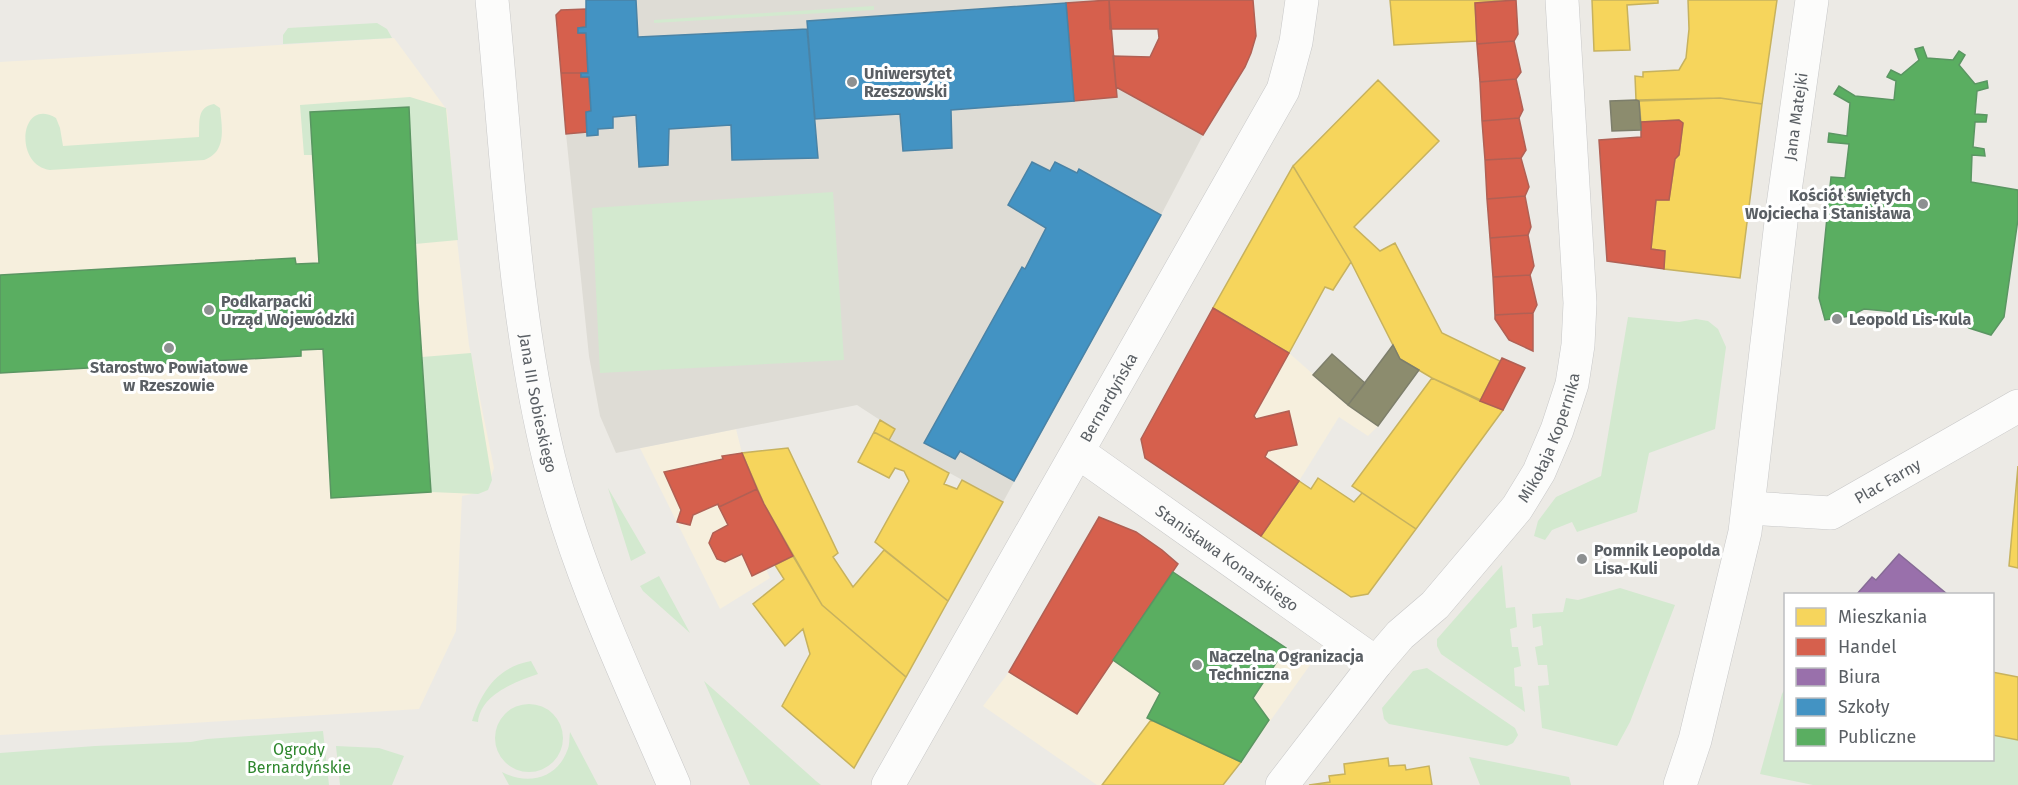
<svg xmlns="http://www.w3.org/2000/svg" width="2018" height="785" font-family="'Fira Sans',sans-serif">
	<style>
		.commercial { fill: #f6efdd }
		.education { fill: #dedcd5 }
		.green { fill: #d3e9cf }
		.homes { fill: #f6d55c; stroke: #c7b25e; stroke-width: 1.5 }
		.shops { fill: #d6604d; stroke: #b16054; stroke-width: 1.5 }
		.offices { fill: #9970ab; stroke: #866b96; stroke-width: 1.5 }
		.schools { fill: #4393c3; stroke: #4a83a6; stroke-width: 1.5 }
		.public { fill: #5aae61; stroke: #5a9662; stroke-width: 1.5 }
		.industry { fill: #8c8c6e; stroke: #7d7e6b; stroke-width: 1.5 }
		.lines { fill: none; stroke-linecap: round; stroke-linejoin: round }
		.minor-casing { stroke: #c8c8c8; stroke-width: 34 }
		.minor { stroke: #fcfcfb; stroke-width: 33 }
		.poi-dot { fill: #8d9091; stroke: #fff; stroke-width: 2 }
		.labels { text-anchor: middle; stroke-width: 6; stroke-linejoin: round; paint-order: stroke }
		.poi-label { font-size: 16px; font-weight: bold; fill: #5a5f64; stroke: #fff; text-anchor: start }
		.street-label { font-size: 16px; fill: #5a5f64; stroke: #fff }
		.park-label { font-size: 16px; fill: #2f872e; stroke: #fff }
	</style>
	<rect width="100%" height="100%" fill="#eceae5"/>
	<!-- commercial -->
	<path class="commercial" d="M394,38l53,72 9,121 13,114 25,123 -8,23 -24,5 -6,135 -37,78 -419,26v-673z
		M1213,308l76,45 59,52 30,21 -10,10 -29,-19 -40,64 -38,55 -116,-78 -4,-19z
		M736,429l6,24 22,51 29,52 -27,13 4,9 -50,31 -80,-161z
		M1099,517l18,6 31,17 30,24 -4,8 136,93 -69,97 -90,-42 -49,65h-5l-114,-79 26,-34z"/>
	<!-- education -->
	<path class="education" d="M586,0h523l7,87 87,48 -42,80 -158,287 -129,-70 6,-12 -23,-15 -241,48 -16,-37 -11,-60 -23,-222 21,-2z"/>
	<!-- green -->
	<path class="green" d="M874,6v4l-220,13v-3z
		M377,23l10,6 5,9 -109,6v-9l5,-7z
		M410,97l36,11 12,132 -43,4 -6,-137 -99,5 2,43h-8l-4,-50z
		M214,104l6,4c2,20 7,44 -16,52l-154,10c-37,-5 -30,-74 6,-52l4,10 3,18 136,-9c1,-14 -3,-30 15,-33z
		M833,192l11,168 -244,13 -8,-165z
		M1628,317l51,5 17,-3 12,2 10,8 8,18 -11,82 -66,24 -12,59 -60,20 -5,-10 -20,8 -7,10 -11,-4 4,-15 18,-24 45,-21z
		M471,353l21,127 -4,10 -10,4 -47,-2 -9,-135z
		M608,488l38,65 -15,8z
		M1502,565l4,43 9,-1 2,20 -7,2 2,18h6l3,19 -7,2 1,18 7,1 3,25 -84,-58 -4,-8v-7z
		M659,576l31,57 -47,-42 -3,-5z
		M1620,588l55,17 -45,117 -13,24 -75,-18 -4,-42 11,-1 -2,-20h-9l-3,-18 8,-2 -2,-19 -8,2 -1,-14 31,-2 3,-14 12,2z
		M531,661l7,13c-23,8 -57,20 -60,48l-6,-1c10,-31 26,-54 59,-60z
		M1427,668l88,60 3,7 -5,8 -6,3 -118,-22 -5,-5 -2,-11 31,-37z
		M704,681l112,100 5,4h-71z
		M1785,688l1,72h206l1,-25 25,5v45h-205l-53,-11 22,-80z
		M495 738a34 34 0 1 1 68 0a34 34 0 1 1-68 0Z
		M323,731l6,54h-329v-32l95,-7 96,-4 16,-3z
		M570,732l28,53h-89l-7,-13c24,13 54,8 65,-21 3,-5 2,-13 3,-19z
		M336,746l43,2 25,8 -12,29h-52z
		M1469,757l100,20 2,8h-91z"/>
	<!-- homes -->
	<path class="homes" d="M1390,0h126l-41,3 2,38 -83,4z
		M1592,0h66v3l-31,2 3,45 -36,1z
		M1688,0h89l-15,104 -42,-6 -84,2 -1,-24 8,1v-5l36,-2 7,-12 3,-29z
		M1378,80l61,61 -85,86 26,24 15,-8 47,90 58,28 -20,40 -48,-23 -32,-19 -49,-97 -58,-96z
		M1720,98l42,6 -22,174 -76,-9 1,-18 -14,-2 5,-49h13l6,-41 4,-4 4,-32 -4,-3 -38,2 -2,-21z
		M1293,166l58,96 -18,28 -8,-3 -36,66 -76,-45z
		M1432,378l71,32 -87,119 -64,-43z
		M880,420l15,9 -6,11 -15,-8z
		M874,432l75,41 -5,11 13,5 5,-9 41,22 -55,99 -73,-59 34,-61 -5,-10 -9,-3 -6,10 -31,-16z
		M788,448l50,105 -5,4 20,30 31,-37 64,51 -42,76 -84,-72 -58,-101 -22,-51z
		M2018,466v102l-9,-2z
		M1318,478l36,24 8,-9 54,36 -48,65 -17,3 -90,-61 38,-55 12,8z
		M793,556l29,49 84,72 -52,91 -72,-62 28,-52 -7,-25 -18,17 -32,-42 31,-25 -9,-14z
		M1992,672l26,5v63l-26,-5z
		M1151,720l90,42 -18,23h-121z
		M1388,758l1,8 16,-1 1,5 23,-4 3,19h-123l21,-3 -1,-6 16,-2 -1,-10z"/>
	<!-- shops -->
	<path class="shops" d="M1109,0h144l3,36 -5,17 -6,14 -42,68 -87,-48 -3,-31 37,1 9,-19 -1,-9h-48z
		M1109,0l8,97 -43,4 -8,-98z
		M1516,0l2,34 -4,7 -37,3 -2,-41z
		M586,9v18l-8,1v5h8l2,40h-27l-5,-58 5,-5z
		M1514,41l7,31 -5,7 -36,3 -3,-38z
		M561,73h20v4h8l2,34 -5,1 1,20 -21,2z
		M1516,79l7,31 -4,8 -37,3 -2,-39z
		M1519,118l7,32 -5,8 -36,2 -3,-39z
		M1679,120l4,3 -4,32 -4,4 -6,41h-13l-5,49 14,2 -1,18 -57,-8 -8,-121 42,-3v-15z
		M1521,158l8,29 -4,9 -38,3 -2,-39z
		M1525,196l6,31 -3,8 -38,3 -3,-39z
		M1528,235l6,31 -4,9 -37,2 -3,-39z
		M1530,275l7,30 -4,8 -38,2 -2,-38z
		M1213,308l76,45 -35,63 2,3 33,-8 8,34 -29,6 -3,6 34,24 -38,55 -116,-78 -4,-19z
		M1533,313v38l-24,-11 -14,-21v-4z
		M1502,358l23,10 -22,42 -23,-9z
		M742,453l15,36 -38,18 -1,-3 -25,11 -3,10 -13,-3 4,-12 -17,-38 59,-13 -1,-3z
		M757,489l7,15 29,52 -41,20 -10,-22 -17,8 -8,-3 -8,-16 4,-10 15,-8 -9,-18z
		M1099,517l37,15 26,18 16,14 -101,150 -68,-42z"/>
	<!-- offices -->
	<path class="offices" d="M1899,554l48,40h-90l15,-17 4,3z"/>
	<!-- schools -->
	<path class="schools" d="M586,0h50l2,37 169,-8 11,129 -86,2 -1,-35 -62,4 -1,36 -29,2 -3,-52 -23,2v11l-15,1v6l-11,1 -1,-24 5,-1 -2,-34h-8v-4h7l-2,-40h-8v-5l8,-1z
		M1066,3l8,98 -123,9 1,38 -49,3 -3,-37 -85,5 -8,-98z
		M1032,162l18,9 5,-9 22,11 2,-4 82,46 -147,266 -54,-30 -5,8 -31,-16 98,-176 3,2 21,-41 -38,-23z"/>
	<!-- public -->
	<path class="public" d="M1923,47l4,11 26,2 6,-9 6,4 -6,10 16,19 12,-3 1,7 -11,3 -2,23 12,1 -1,7h-11l-2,25 11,2 1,7 -13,-1 -1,27 47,8v29l-14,98 -13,18 -22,-7 -10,-10 -95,-9 -14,7 -25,4 -6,-22 12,-121 14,1 4,-34 -21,-2 1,-9 18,3 3,-33 -16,-9 5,-8 16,10 39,4 2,-19 -9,-4 4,-7 10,5 18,-15 -4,-11z
		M409,107l9,193 13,192 -100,6 -8,-149 -22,1v6l-301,17v-98l295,-17 1,6 23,-1 -9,-151z
		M1173,572l113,76 -33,50 16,22 -28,42 -94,-44 13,-25 -47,-33z"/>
	<!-- industry -->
	<path class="industry" d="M1636,100l3,1 2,29 -29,1 -2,-30z
		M1393,345l7,14 19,11 -41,56 -30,-21z
		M1332,354l33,29 -17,22 -35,-30z"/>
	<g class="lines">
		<!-- minor casing -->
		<g class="minor-casing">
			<g id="minor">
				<path id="s1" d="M492,0c15,151 21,312 57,459 28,114 79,219 125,326"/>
				<path id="s2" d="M1078,452l298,211"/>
				<path id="s3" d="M1749,508l82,5 187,-107"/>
				<path id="s4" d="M888,785l395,-695 13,-48 6,-42"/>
				<path id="s5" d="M1282,785l94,-122 24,-28 35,-30 82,-97 22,-36 18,-42 15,-46 6,-39 2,-42 -18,-303"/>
				<path id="s6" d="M1680,785l15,-45 50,-208 38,-327 29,-205"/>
			</g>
		</g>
		<!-- minor -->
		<use href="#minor" class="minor"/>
	</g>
	<!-- markers -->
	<g class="poi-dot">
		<circle cx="852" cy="82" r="6"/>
		<circle cx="1923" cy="204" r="6"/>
		<circle cx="209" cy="310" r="6"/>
		<circle cx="1837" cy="319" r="6"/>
		<circle cx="169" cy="348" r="6"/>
		<circle cx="1582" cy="559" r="6"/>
		<circle cx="1197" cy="665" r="6"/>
	</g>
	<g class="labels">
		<!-- poi labels -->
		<g class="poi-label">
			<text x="864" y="79">Uniwersytet<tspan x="864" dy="18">Rzeszowski</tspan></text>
			<text x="1911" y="201" text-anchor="end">Kościół świętych<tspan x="1911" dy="18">Wojciecha i Stanisława</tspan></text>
			<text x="221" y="307">Podkarpacki<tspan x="221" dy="18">Urząd Wojewódzki</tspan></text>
			<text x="1849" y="325">Leopold Lis-Kula</text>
			<text x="169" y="373" text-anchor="middle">Starostwo Powiatowe<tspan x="169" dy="18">w Rzeszowie</tspan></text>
			<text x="1594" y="556">Pomnik Leopolda<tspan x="1594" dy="18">Lisa-Kuli</tspan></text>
			<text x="1209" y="662">Naczelna Ogranizacja<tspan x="1209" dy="18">Techniczna</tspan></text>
		</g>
		<!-- street labels -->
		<g class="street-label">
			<text dy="6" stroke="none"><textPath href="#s6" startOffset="680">Jana Matejki</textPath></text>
			<text dy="6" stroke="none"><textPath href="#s4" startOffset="446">Bernardyńska</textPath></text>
			<text dy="6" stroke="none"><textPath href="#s1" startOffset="406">Jana III Sobieskiego</textPath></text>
			<text dy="6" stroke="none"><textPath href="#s5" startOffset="442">Mikołaja Kopernika</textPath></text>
			<text dy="6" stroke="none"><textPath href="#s3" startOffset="147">Plac Farny</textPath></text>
			<text dy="6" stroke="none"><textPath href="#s2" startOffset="183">Stanisława Konarskiego</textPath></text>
		</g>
		<!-- park labels -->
		<g class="park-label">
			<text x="299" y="755">Ogrody<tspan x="299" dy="18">Bernardyńskie</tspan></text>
		</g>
	</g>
	<!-- legend -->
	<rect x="1784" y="593" width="210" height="168" fill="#ffffff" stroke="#bdbfc1" stroke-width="1.5"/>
	<rect x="1796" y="608" width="30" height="18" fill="#f6d55c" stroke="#bdbfc1" stroke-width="1.5"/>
	<text x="1838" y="623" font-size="18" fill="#5a5f64">Mieszkania</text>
	<rect x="1796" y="638" width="30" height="18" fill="#d6604d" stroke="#bdbfc1" stroke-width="1.5"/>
	<text x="1838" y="653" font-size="18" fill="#5a5f64">Handel</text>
	<rect x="1796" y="668" width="30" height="18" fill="#9970ab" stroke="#bdbfc1" stroke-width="1.5"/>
	<text x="1838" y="683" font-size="18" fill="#5a5f64">Biura</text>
	<rect x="1796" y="698" width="30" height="18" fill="#4393c3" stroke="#bdbfc1" stroke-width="1.5"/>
	<text x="1838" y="713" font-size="18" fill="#5a5f64">Szkoły</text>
	<rect x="1796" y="728" width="30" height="18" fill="#5aae61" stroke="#bdbfc1" stroke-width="1.5"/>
	<text x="1838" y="743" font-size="18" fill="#5a5f64">Publiczne</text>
</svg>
